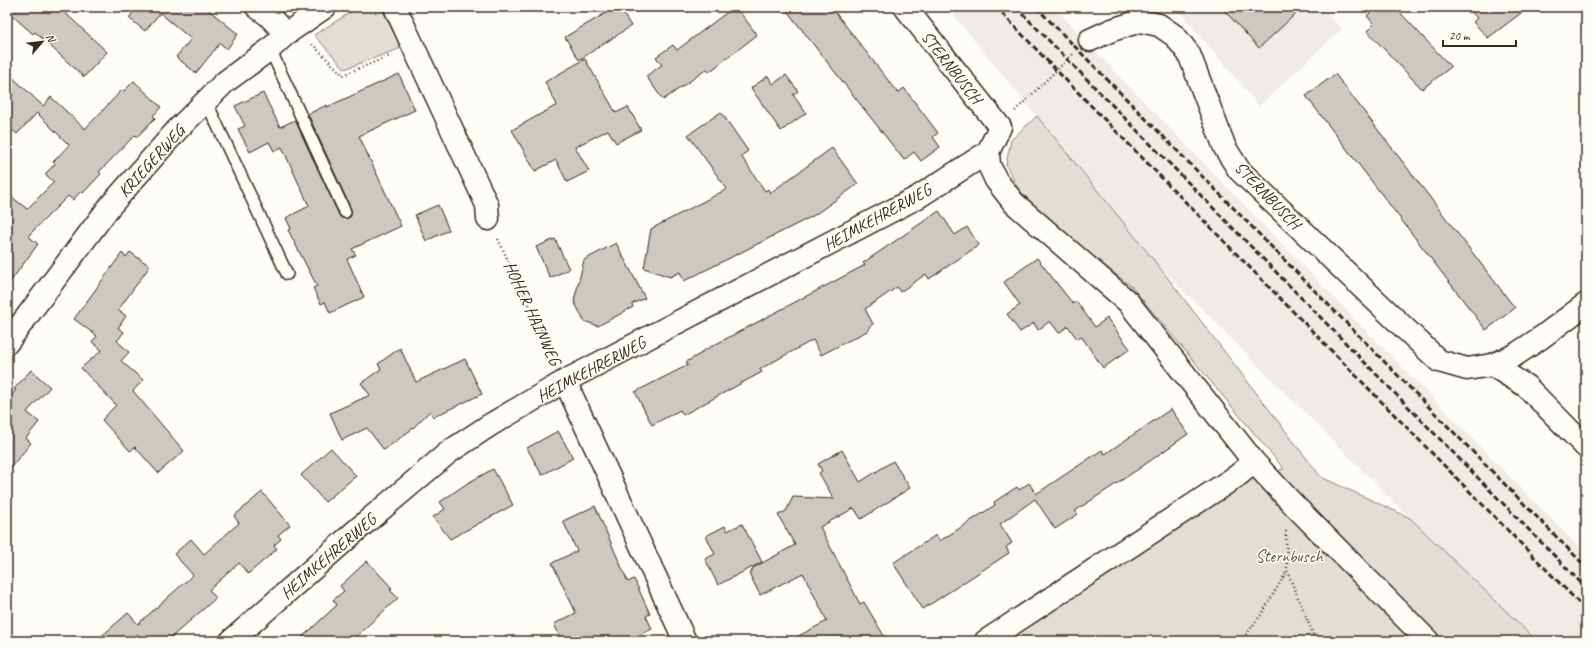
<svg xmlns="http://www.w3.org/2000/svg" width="1593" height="648" font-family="Caveat,sans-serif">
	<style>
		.built { fill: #efece7 }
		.green { fill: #e1ded7; stroke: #8e847a }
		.building { fill: #cdc8c2; stroke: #3b2a1e }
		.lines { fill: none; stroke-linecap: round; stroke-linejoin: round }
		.lane-casing { stroke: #3b2a1e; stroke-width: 14 }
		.street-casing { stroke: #3b2a1e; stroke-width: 25 }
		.path { stroke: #3b2a1e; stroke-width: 2.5; stroke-dasharray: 1 3; stroke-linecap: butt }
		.lane { stroke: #fdfcf7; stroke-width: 11 }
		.street { stroke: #fdfcf7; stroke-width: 22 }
		.rail { stroke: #3b2a1e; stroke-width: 3; stroke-dasharray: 6 3; stroke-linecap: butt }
		.labels { text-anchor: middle; stroke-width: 3; stroke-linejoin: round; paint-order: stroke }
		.street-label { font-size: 17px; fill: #3b2a1e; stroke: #fdfcf7 }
		.park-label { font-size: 17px; fill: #64574c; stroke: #fdfcf7 }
	</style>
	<rect width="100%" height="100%" fill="#fdfcf7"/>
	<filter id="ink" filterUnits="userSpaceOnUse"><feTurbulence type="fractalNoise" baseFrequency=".025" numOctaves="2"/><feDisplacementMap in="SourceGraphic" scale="8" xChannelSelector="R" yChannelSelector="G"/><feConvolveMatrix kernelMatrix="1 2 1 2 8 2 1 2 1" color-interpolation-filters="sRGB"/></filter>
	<g filter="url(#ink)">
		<!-- built -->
		<path class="built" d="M947,7h107l47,50 250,258 235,239v87h-49l-127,-123 -253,-254z
			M1176,7h157l-7,6 16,16 -83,77z"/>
		<!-- green -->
		<path class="green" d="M359,7h22l20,41 -56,21 -31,-34z
			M1037,116l120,148 164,213 89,41 127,123h-532l251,-165 28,-7 -153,-183 -74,-57 -38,-39 -13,-25 5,-25z"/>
		<!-- building -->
		<path class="building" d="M7,7h52l48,45 -23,25 -49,-45 -2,2 -26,-23z
			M137,7h68l33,27 -11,15 -7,-6 -24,30 -20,-16 15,-18 -31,-26 -15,18 -16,-13z
			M616,7h3l12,19 -52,34 -14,-23z
			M734,7h2l21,28 -48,37 -2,-3 -44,31 -17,-24 16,-11 -6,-8 17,-12 4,5z
			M784,7h47l67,86 6,-5 34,45 -5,4 7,10 -19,14 -7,-9 -10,8z
			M1221,7h82l-44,41z
			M1376,7h19l56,60 -29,22 -55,-58 7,-7 -7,-8z
			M1467,7h62l-41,31 -15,-16 4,-4z
			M585,59l31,54 12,-6 13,23 -25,13 -8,-13 -33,17 14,24 -22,11 -11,-22 -21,11 -23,-41 45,-25 -12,-23z
			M7,72l36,34 8,-9 34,32 37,-39 2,1 10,-10 27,26 -8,9 2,2 -18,19 -2,-2 -36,37 2,2 -18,19 -2,-2 -8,9 -5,-4 -40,40 10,8 -31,42v-93l20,16 27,-27 -9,-8 10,-10 -2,-2 16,-17 -32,-32 -20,21 -10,-9z
			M399,74l16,36 -56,26 42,90 -49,23 4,6 -9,4 17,38 -34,16 -5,-11 -4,2 -8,-16 4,-2 -29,-56 3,-1 -5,-11 23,-12 -27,-59 -8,4 -5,-9 -19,10 -12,-23 7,-3 -10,-20 28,-13 17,34 15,-7 44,95 2,3h7l3,-2v-7l-43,-95 19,-9v2z
			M1335,74l180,234 -29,22 -180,-234z
			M786,75l12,16 -5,4 13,18 -25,18 -30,-43 17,-12 5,8z
			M721,112l27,39 -7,5 24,35 3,-2 2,4 62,-45 26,36 -45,32 -129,65 -4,-9 -10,5 -26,-9 7,-39 76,-40 -39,-54z
			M438,205l11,25 -23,11 -11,-26z
			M939,211l16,24 12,-8 12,18 -50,34 -3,-5 -26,18 -3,-5 -32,22 8,15 -4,3v3l-48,25 -8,-15 -53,29 2,3 -79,43 -3,-5 -28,15 -17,-33 53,-27 -2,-3 16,-9 -1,-1 164,-87 -2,-2z
			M555,239l14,30 -19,9 -14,-31z
			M616,243l29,55 -13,6 1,3 -35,19 -14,-5 -10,-20 10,-41z
			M130,252l20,14 -32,44 8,6 -8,12 6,4 -7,9 12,11 -8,9 22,19 -10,11 51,60 -26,22 -23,-26 -5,4 -28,-31 14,-15 -35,-37 21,-18 -10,-8 5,-6 -23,-17 48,-66 4,4z
			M1037,258l36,46 3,-3 19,26 12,-9 23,31 -27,19 -22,-32 -4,3 -9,-13 -9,7 -9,-12 -12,9 -4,-7 -14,9 -13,-18 13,-9 -16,-23z
			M400,348l16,34 49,-23 17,35 -49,23 -3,-6 -18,18 -28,21 -17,-22 -25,12 -12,-27 40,-18 -9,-12 20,-14 -3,-5z
			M31,370l19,17 -23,25 12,10 -13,16 5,5 -24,29v-77l3,2 6,-7 -2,-1z
			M1171,409l17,25 -48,34 -65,43 3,3 -23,15 -20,-30 -35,25 12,19 -6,4 3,6 -86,56 -30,-46 43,-28 4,6 55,-36 -1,-3 23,-15 2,3 10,-7 7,11 66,-44 3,4z
			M558,431l15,27 -31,17 -15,-27z
			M331,448l25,28 -31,26 -24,-27z
			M842,450l18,32 33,-21 17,27 -49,31 -7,-11 -34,19 40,77 4,-2 23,39h-98l38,-20 -24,-48 -43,22 -10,-20 3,-7 42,-23 -17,-30 8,-4 7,-14 41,2 -15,-26 3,-2 -4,-7z
			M493,469l20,36 -63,34 -17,-22 12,-8 -5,-7 26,-18z
			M262,492l28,33 -12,10 3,4 -7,6 3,4 -29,25 -9,-11 -30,27 7,8 -49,43h-71l32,-28 10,11 55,-49 -19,-21 17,-15 13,15 35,-31 -5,-7z
			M595,506l33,76 6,-3 16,35 -4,2 6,13 -27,12h-63l-8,-17 22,-11 -24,-50 25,-12 -14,-30z
			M742,524l20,38 -44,23 -13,-26 10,-5 -9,-18 19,-10 2,5z
			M367,561l25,27 -2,2 8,8 -47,43h-53l39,-36 -4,-5 11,-9 -4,-5z"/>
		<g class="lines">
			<!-- lane casing -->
			<g class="lane-casing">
				<path id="lane" d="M270,49l75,163
					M206,101l81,173"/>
			</g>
			<!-- street casing -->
			<g class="street-casing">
				<path id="street" d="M257,7l11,8 18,19
					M395,7l92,198 1,14
					M905,7l95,120 -12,25 1,13 7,15 18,23 114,99 126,160 39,42 135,137
					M1090,40l22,-10 28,-9 19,4 16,11 14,18 36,94 14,22 200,191 28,8 25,-4 23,-10 27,-18 44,-33
					M7,343l103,-137 67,-76 48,-48 45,-33 16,-15 39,-27
					M1492,365l34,21 60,61
					M565,381l120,260
					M231,641l127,-112 91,-77 41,-27 75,-44 353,-184 70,-45
					M986,641l251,-165 17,-14"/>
			</g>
			<!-- path -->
			<path class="path" d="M1089,7l5,5
				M312,44l31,31 49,-20
				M1015,111l58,-57
				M498,239l57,120
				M1286,531l1,40 29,70
				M1241,641l20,-26 26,-44"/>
			<!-- lane -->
			<use href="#lane" class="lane"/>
			<!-- street -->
			<use href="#street" class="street"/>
			<!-- rail -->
			<path class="rail" d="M996,7l60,63 530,540
				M1016,7l570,581
				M1036,7l550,560"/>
		</g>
	</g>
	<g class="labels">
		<!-- street labels -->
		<g class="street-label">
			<text transform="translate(952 67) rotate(52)" y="6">STERNBUSCH</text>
			<text transform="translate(151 161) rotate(-48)" y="6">KRIEGERWEG</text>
			<text transform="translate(1268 195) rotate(46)" y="6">STERNBUSCH</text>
			<text transform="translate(877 217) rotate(-29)" y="6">HEIMKEHRERWEG</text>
			<text transform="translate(533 313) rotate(65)" y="6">HOHER HAINWEG</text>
			<text transform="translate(591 369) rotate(-28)" y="6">HEIMKEHRERWEG</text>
			<text transform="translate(328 556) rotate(-41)" y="6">HEIMKEHRERWEG</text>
		</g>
		<!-- park labels -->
		<g class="park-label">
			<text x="1289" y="562">Sternbusch</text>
		</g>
	</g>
	<!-- margin -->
	<rect width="1593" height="648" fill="none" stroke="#fdfcf7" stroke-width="24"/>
	<rect x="12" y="12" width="1569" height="624" fill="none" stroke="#3b2a1e" stroke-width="1.5" filter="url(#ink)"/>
	<!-- north arrow -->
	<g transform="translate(42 42) rotate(62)" stroke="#fdfcf7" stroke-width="3" paint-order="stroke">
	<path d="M0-3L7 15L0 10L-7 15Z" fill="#3b2a1e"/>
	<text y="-6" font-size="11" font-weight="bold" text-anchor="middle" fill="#3b2a1e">N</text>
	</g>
	<!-- scale -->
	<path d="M1443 40v6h73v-6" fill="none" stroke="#3b2a1e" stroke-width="2"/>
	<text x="1449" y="40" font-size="12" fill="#3b2a1e" stroke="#fdfcf7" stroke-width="3" paint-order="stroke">20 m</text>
</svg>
